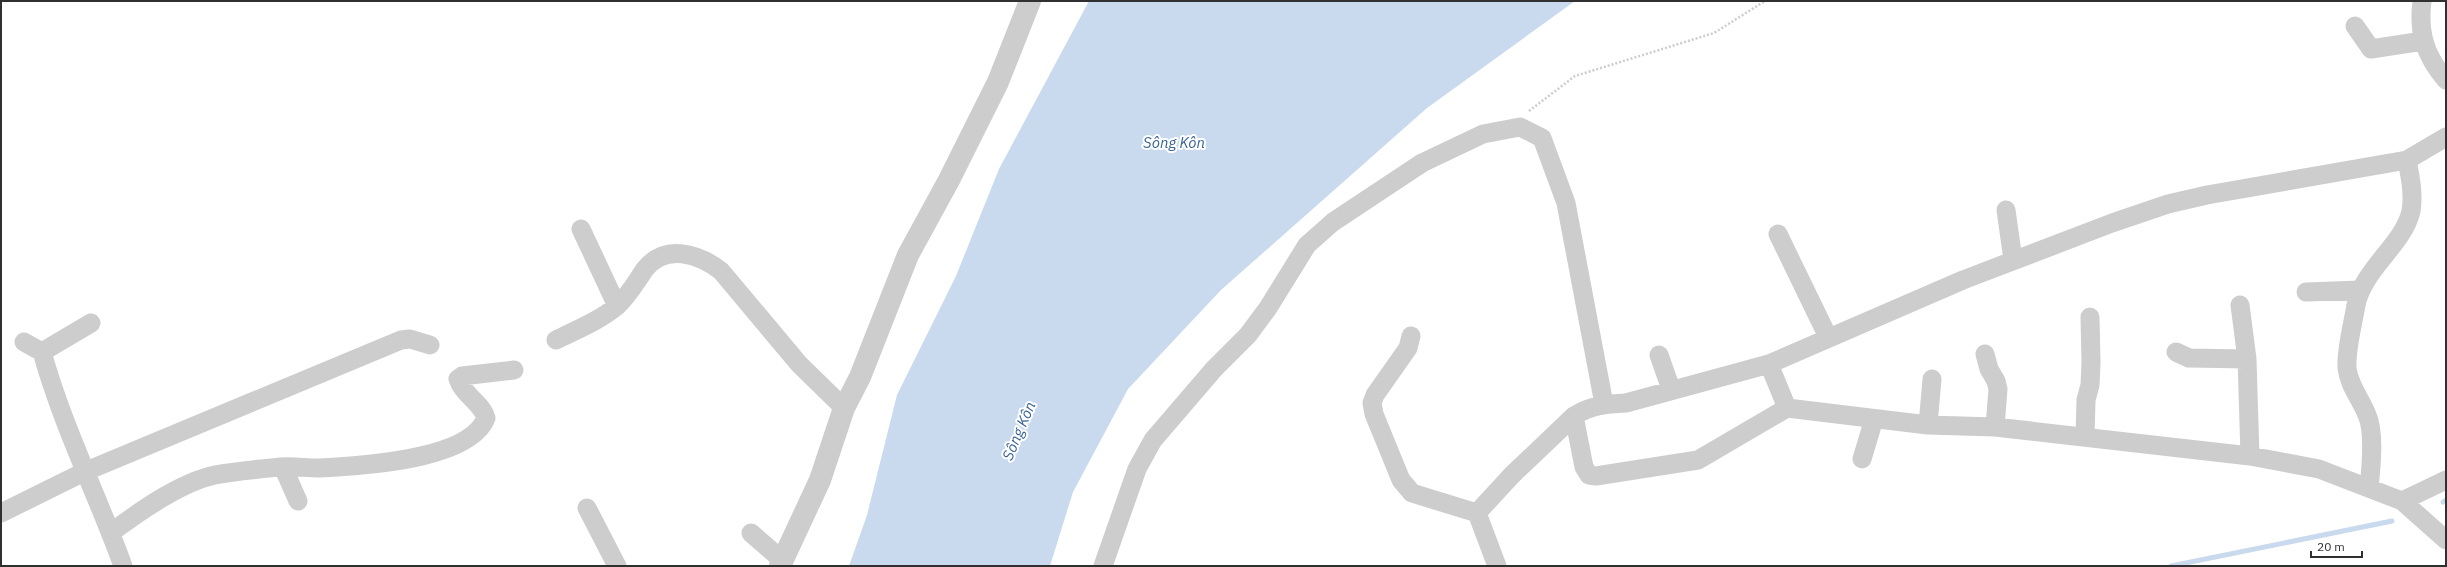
<svg xmlns="http://www.w3.org/2000/svg" width="2447" height="567" font-family="'IBM Plex Sans',sans-serif">
	<style>
		.water { fill: #c9d9ee }
		.lines { fill: none; stroke-linecap: round; stroke-linejoin: round }
		.stream { stroke: #c9d9ee; stroke-width: 5 }
		.path { stroke: #cdcdcd; stroke-width: 2.5; stroke-dasharray: 2 2; stroke-linecap: butt }
		.minor { stroke: #cdcdcd; stroke-width: 19 }
		.tertiary { stroke: #cdcdcd; stroke-width: 22 }
		.labels { text-anchor: middle; stroke-width: 4; stroke-linejoin: round; paint-order: stroke }
		.water-label { font-size: 15px; font-style: italic; fill: #3a6396; stroke: #fff }
	</style>
	<rect width="100%" height="100%" fill="#fff"/>
	<!-- water -->
	<path class="water" d="M1089,1h486l-148,107 -206,182 -93,99 -55,103 -23,74h-201l18,-51 30,-120 59,-119 43,-107z"/>
	<g class="lines">
		<!-- stream -->
		<path class="stream" d="M2443,502l3,-2
			M2171,566l221,-45"/>
		<!-- path -->
		<path class="path" d="M1529,111l46,-35 139,-43 51,-32"/>
		<!-- minor -->
		<path class="minor" d="M2422,1c-4,31 3,55 24,79
			M2355,26l16,23 52,-8
			M2006,210l7,50
			M581,229l36,77
			M1778,234l50,103
			M2306,292l55,-2
			M2240,305l7,54
			M91,323l-49,29c21,75 55,142 81,214
			M1411,336l-3,12 -33,47 -3,8 2,11 27,66 11,13 65,20
			M556,340c20,-10 43,-19 61,-34 12,-11 19,-24 28,-37 21,-26 54,-15 76,2l78,93 45,44
			M24,342l18,10
			M2176,352l13,6 58,1 3,97
			M1985,354l4,15 7,12 2,8 -3,38
			M1659,355l12,34
			M1769,364l194,-84 149,-57 56,-19 39,-9 200,-35 39,-23
			M1574,416l10,51 5,8 7,1 102,-16 89,-52
			M1928,425l4,-46
			M2085,437l1,-37 4,-15 1,-22 -1,-46
			M1862,459l12,-40
			M283,467l15,34
			M2369,488c2,-19 6,-56 -2,-73 -6,-16 -18,-29 -20,-47 -1,-20 6,-44 9,-63 7,-36 48,-61 55,-94 3,-17 -1,-35 -4,-51
			M2402,501l44,39
			M587,508l30,58
			M1,513l83,-41 317,-132 9,-1 20,6
			M112,532c28,-21 69,-50 103,-57 21,-4 45,-6 66,-8 13,-1 25,1 37,1 40,-2 151,-7 168,-50 -4,-15 -23,-23 -28,-39l4,-3 52,-6
			M751,533l31,27
			M1103,566l34,-97 16,-29 61,-71 34,-34 20,-27 39,-63 26,-23 89,-59 61,-29 37,-7 22,11 24,65 38,201
			M1497,566l-20,-53 35,-38 62,-59c17,-11 33,-12 52,-13l143,-39 18,44 141,17 67,2 255,29 69,13 83,32 44,-21"/>
		<!-- tertiary -->
		<path class="tertiary" d="M780,566l40,-86 24,-72 16,-31 48,-122 41,-75 49,-98 32,-81"/>
	</g>
	<g class="labels">
		<!-- water labels -->
		<g class="water-label">
			<text x="1174" y="148">Sông Kôn</text>
			<text transform="translate(1019 431) rotate(-67)" y="5">Sông Kôn</text>
		</g>
	</g>
	<!-- border -->
	<rect width="2447" height="567" fill="none" stroke="#303030" stroke-width="4"/>
	<!-- scale -->
	<path d="M2311 551v6h51v-6" fill="none" stroke="#303030" stroke-width="2"/>
	<text x="2317" y="551" font-size="12" fill="#303030" stroke="#ffffff" stroke-width="3" paint-order="stroke">20 m</text>
</svg>
